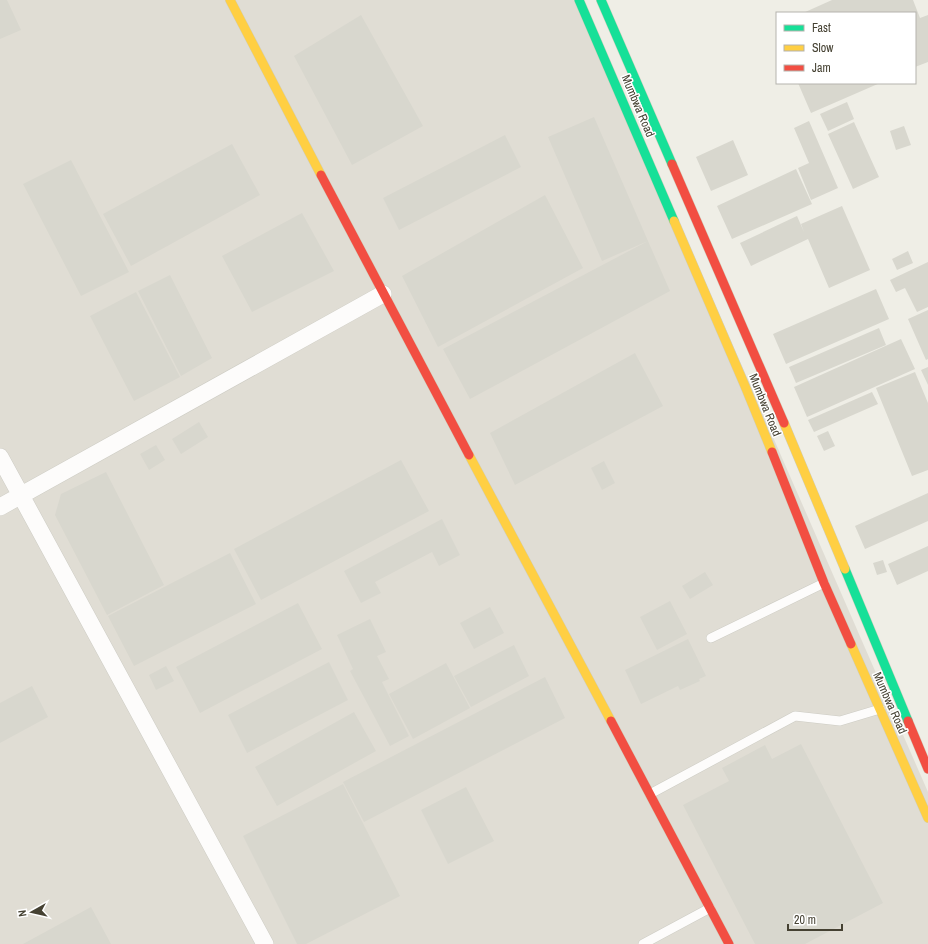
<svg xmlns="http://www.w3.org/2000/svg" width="928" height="944" font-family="'Archivo Narrow',sans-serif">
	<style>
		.industrial { fill: #e0ddd4 }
		.building { fill: #d8d7ce }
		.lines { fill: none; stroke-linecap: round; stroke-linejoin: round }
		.lane-casing { stroke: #cdccc4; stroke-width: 10 }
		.street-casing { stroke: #cdccc4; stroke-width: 18 }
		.fast-casing { stroke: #cfcebc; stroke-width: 10 }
		.slow-casing { stroke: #cfcebc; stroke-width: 10 }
		.jam-casing { stroke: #cfcebc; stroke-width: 10 }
		.lane { stroke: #fdfcfb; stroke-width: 9 }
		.street { stroke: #fdfcfb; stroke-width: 17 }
		.fast { stroke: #16e098; stroke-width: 9 }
		.slow { stroke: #ffcf43; stroke-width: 9 }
		.jam { stroke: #f24e42; stroke-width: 9 }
		.labels { text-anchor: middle; stroke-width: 3; stroke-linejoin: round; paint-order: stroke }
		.street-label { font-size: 12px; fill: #454132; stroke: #fff }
	</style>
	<rect width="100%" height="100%" fill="#efeee6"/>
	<!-- industrial -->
	<path class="industrial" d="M0,0h582l346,792v152h-928z"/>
	<!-- building -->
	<path class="building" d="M0,0h7l14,30 -21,9z
		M832,0h81l7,18 8,-3v47l-13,5v-54h-112z
		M361,15l62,111 -71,39 -58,-109z
		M798,83h82l-69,30z
		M847,102l7,17 -26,12 -8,-17z
		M594,117l54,124 -46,20 -54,-124z
		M809,121l29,67 -27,12 -13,-32 11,-5 -15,-35z
		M854,122l25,55 -26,12 -25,-55z
		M904,126l7,19 -15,5 -6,-19z
		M505,135l16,32 -122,63 -16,-32z
		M733,140l15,35 -37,16 -15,-34z
		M232,144l28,51 -129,71 -28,-52z
		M71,160l58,112 -48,24 -58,-112z
		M796,169l16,35 -80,35 -15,-33z
		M545,195l38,73 -145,79 -36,-71z
		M842,206l28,64 -41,18 -21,-49 -57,27 -11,-23 57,-27 7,16 -3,-8z
		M302,213l32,58 -82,41 -30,-56z
		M648,241l22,50 -200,108 -27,-50z
		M908,251l5,12 -16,7 -5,-11z
		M928,262v45l-11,5 -12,-24 -9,4 -6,-12z
		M170,275l42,83 -31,18 -43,-85z
		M876,289l13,30 -103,45 -13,-30z
		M136,292l44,85 -46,24 -44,-85z
		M928,310v49l-2,1 -18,-41z
		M879,328l7,17 -90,38 -7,-16z
		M901,339l14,30 -108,48 -13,-30z
		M635,353l28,53 -148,79 -25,-52z
		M928,367v18l-7,-15z
		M915,372l13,31v67l-16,6 -36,-88z
		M872,392l6,12 -64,28 -6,-12z
		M199,422l9,15 -27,17 -9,-15z
		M828,431l7,15 -11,5 -7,-15z
		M156,445l9,15 -16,10 -9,-16z
		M401,460l28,51 -168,89 -27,-51z
		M604,461l11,22 -13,7 -11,-22z
		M106,472l58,113 -57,30 -52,-100 6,-21z
		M928,493v28l-63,28 -10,-23z
		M442,519l18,36 -21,11 -7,-14 -57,30 6,11 -20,10 -17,-32z
		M928,546v25l-31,14 -9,-21z
		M230,553l26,51 -122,62 -26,-50z
		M883,560l4,12 -10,3 -4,-12z
		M705,572l8,13 -23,14 -8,-13z
		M670,601l17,33 -30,16 -17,-33z
		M298,603l24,46 -122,64 -24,-46z
		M490,607l14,26 -30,16 -14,-26z
		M370,619l16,33 -9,4 12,23 -7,3 27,54 -19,10 -40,-75 3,-2 -16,-34z
		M688,639l18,37 -7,3 1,2 -20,9 -2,-4 -37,18 -16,-34z
		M514,645l15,31 -58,31 -17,-31z
		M329,662l19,38 -101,53 -19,-38z
		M446,663l24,45 -57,31 -24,-45z
		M166,666l8,15 -18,9 -7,-15z
		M545,677l20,41 -201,104 -21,-40z
		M32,686l16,31 -48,26v-40z
		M354,712l22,39 -99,55 -22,-39z
		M801,744l82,159 -78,41h-50l-72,-139 46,-24 -7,-13 43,-23 7,14z
		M343,784l57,112 -94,48h-9l-54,-108z
		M466,787l28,54 -46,23 -27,-54z
		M91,907l20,37h-88z"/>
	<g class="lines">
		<!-- lane casing -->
		<g class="lane-casing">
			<path id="lane" d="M711,638l113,-55
				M650,794l145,-78 45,5 40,-12
				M643,944l67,-36"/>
		</g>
		<!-- street casing -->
		<g class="street-casing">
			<path id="street" d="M0,457l265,487
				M0,507l383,-213"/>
		</g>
		<!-- fast casing -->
		<g class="fast-casing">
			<path id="fast" d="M579,0l95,221
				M601,0l71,164
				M845,569l63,152"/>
		</g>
		<!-- slow casing -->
		<g class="slow-casing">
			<path id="slow" d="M230,0l91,175
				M674,221l71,165 27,66
				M784,423l61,146
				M469,455l142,266
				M851,644l77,174"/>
		</g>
		<!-- jam casing -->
		<g class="jam-casing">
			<path id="jam" d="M672,164l112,259
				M321,175l148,280
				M772,452l52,131 27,61
				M611,721l118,223
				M908,721l20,48"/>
		</g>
		<!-- lane -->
		<use href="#lane" class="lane"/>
		<!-- street -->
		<use href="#street" class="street"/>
		<!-- fast -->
		<use href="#fast" class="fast"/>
		<!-- slow -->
		<use href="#slow" class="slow"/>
		<!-- jam -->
		<use href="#jam" class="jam"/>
	</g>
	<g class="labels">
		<!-- street labels -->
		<g class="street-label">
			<text transform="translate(638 106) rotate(67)" y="4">Mumbwa Road</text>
			<text transform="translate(765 405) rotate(68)" y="4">Mumbwa Road</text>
			<text transform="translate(890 703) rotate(66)" y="4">Mumbwa Road</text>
		</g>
	</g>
	<!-- legend -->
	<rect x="776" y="12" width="140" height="72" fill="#ffffff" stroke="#b5b3ad"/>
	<rect x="784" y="25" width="20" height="6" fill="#16e098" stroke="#b5b3ad"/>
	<text x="812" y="32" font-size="12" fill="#454132">Fast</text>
	<rect x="784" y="45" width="20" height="6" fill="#ffcf43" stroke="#b5b3ad"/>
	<text x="812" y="52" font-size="12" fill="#454132">Slow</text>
	<rect x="784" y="65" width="20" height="6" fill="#f24e42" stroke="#b5b3ad"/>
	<text x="812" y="72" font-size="12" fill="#454132">Jam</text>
	<!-- north arrow -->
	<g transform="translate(32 912) rotate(262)" stroke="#ffffff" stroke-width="3" paint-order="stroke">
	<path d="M0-3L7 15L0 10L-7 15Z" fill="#454132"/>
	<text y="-6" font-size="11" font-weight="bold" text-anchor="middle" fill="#454132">N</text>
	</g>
	<!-- scale -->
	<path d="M788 924v6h54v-6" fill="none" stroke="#454132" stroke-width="2"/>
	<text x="794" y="924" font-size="12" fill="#454132" stroke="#ffffff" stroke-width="3" paint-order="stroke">20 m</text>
</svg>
